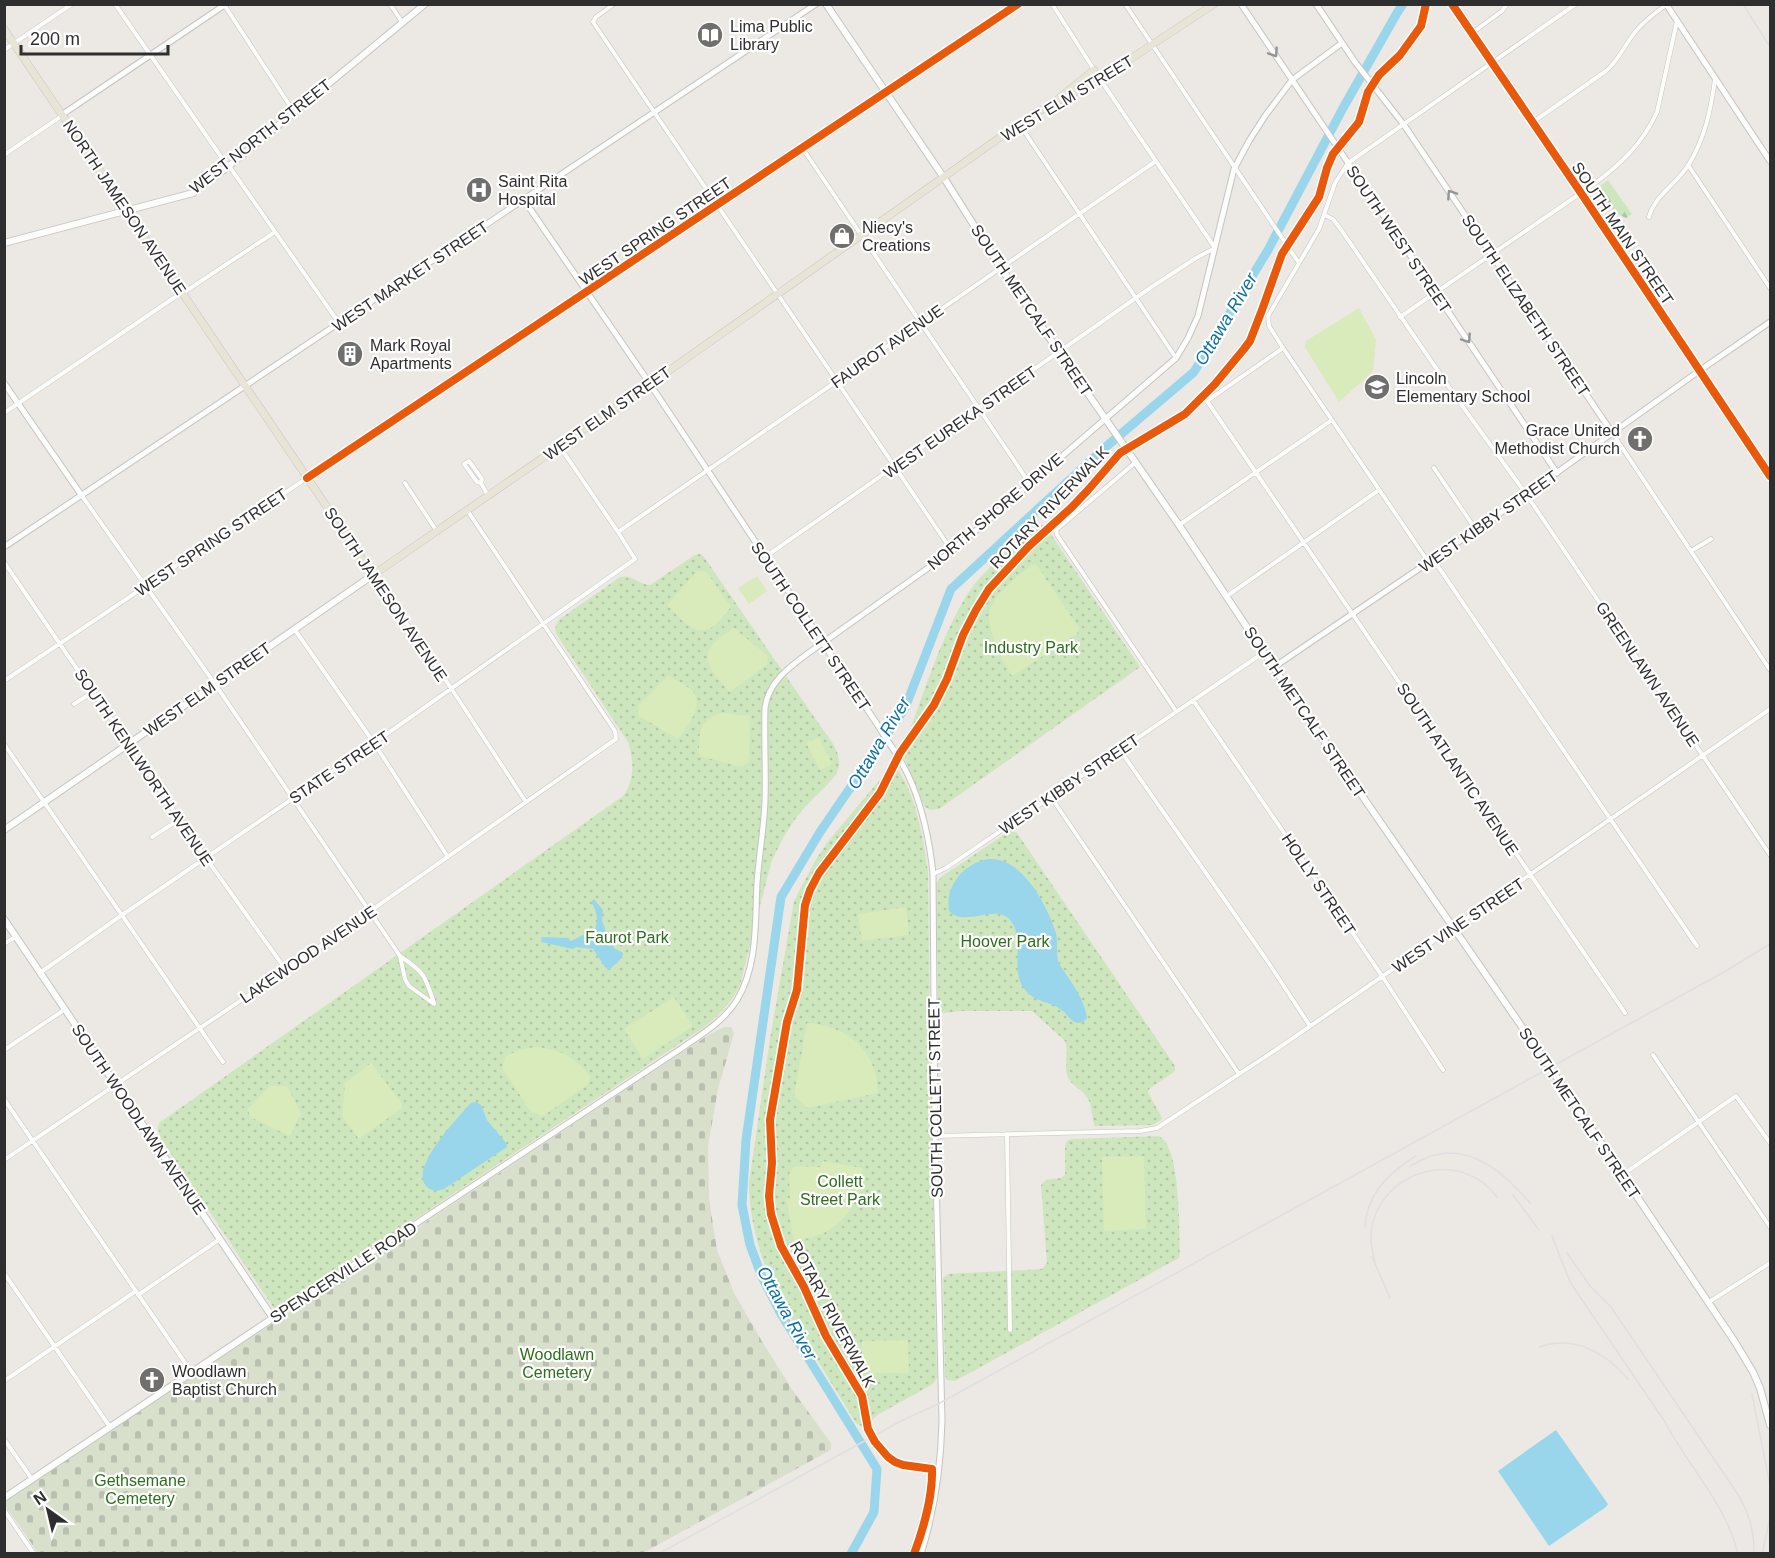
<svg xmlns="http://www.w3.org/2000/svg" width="1775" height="1558" font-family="Arial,sans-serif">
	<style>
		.forest { fill: url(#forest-firs) }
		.cemetery { fill: url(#cemetery-stones) }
		.park { fill: url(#park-dots) }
		.pitch { fill: #d9eabb }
		.water { fill: #99d6ec }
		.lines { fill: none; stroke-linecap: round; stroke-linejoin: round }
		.river { stroke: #99d6ec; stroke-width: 9 }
		.minor-casing { stroke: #c5c4c5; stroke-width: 5 }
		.tertiary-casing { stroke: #c5c4c5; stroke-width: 7 }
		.secondary-casing { stroke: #c5c4c5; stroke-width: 8 }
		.primary-casing { stroke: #c6c5c4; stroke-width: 8 }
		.minor { stroke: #fcfcfb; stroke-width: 4 }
		.tertiary { stroke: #fcfcfb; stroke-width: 5 }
		.secondary { stroke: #fcfcfb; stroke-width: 6 }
		.primary { stroke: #e8e4d6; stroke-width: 7 }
		.rail { stroke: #dfdfe1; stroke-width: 1.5 }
		.cycleway-casing { stroke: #fff; stroke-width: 11 }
		.cycleway { stroke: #e8590c; stroke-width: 8 }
		.oneway { stroke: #959594 }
		.labels { text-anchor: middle; stroke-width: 4.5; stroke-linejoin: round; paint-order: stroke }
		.poi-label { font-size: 16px; fill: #2e2e2e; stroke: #fff; text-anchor: start }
		.street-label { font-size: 16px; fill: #2e2e2e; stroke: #fff }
		.park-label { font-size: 16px; fill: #2c6e1b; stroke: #fff }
		.water-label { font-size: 18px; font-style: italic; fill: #0d6fa3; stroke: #fff }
	</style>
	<defs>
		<pattern id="forest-firs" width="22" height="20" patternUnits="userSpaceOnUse" patternTransform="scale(1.5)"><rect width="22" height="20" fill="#cee6be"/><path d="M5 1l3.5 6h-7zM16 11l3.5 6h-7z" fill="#b1c6a4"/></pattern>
		<pattern id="cemetery-stones" width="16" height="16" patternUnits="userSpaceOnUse" patternTransform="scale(1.5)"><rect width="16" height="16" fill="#d8e0cc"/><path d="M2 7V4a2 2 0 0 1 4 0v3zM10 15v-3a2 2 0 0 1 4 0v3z" fill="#bac0b0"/></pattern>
		<pattern id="park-dots" width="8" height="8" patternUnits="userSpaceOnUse" patternTransform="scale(1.5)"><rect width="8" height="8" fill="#cee6be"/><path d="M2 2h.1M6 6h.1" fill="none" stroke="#b1c6a4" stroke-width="1.8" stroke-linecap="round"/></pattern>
	</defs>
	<rect width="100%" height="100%" fill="#ece8e4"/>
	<!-- forest -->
	<path class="forest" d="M1608,180l24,34 -6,4 -11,-5 -17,-25z"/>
	<!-- cemetery -->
	<path class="cemetery" d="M724,1027h7l3,6 -16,56 -10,57 1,53 8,51 17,43 26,45 33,53 38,52v6l-2,2 -186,102h-605l-33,-48 -1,-4 706,-467z"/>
	<!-- park -->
	<path class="park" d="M1041,525h3l4,5 92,137 -201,142 -9,1 -6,-4 -23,-56 6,-12c18,-48 37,-111 66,-152 14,-19 49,-48 68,-61z
		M700,554l4,3 115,167c11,16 27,32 17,51 -9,11 -21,21 -30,31 -16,17 -26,37 -35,57l-31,122c-9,18 -21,31 -37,43l-425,282h-3l-114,-171 -3,-10 1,-6 464,-327c12,-16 11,-35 5,-54l-71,-107c-3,-6 -2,-11 3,-16l60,-42c12,-3 18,7 30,8l45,-30z
		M893,764c22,23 31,78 35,108l3,253 6,253 -4,6 -54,30 -11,9 -7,3 -5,-3 -76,-123c-18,-35 -31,-78 -31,-117l21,-144 24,-138 21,-40 11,-17z
		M1011,830l6,3 158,233v5l-26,18 -1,3 14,26 -1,2 -8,5 -58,1c-4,-8 -2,-19 -7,-27 -5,-11 -19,-13 -21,-25 -3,-11 2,-22 -2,-33l-33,-30h-72l-17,2 -5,-3 -2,-126 5,-7z
		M1158,1136c23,7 21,95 22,118l-1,4 -224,123 -8,-1 -2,-5 -2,-97 6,-4 93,-5 5,-6 -6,-78 5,-5 15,-2 4,-3v-29l2,-5 5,-2z"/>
	<!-- pitch -->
	<path class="pitch" d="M1359,308l17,32 -3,31 -34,31 -34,-55 1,-6z
		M1036,564l43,64 -2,6 -65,42c-9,-13 -24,-45 -23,-62 0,-14 34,-46 47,-50z
		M697,571h9l25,36c-5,6 -10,13 -16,18 -18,16 -37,-9 -48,-20z
		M757,576l10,15 -18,13 -11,-16z
		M734,628l34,28 -1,9 -37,27c-11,-12 -33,-33 -16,-49 6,-6 13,-10 20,-15z
		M668,676c7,3 15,7 21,12 19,14 -1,37 -11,51l-39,-23 -2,-9z
		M721,713l29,3 -1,46 -7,5 -43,-11c1,-24 -3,-33 22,-43z
		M819,737l13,27 -12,6 -14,-27z
		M906,907l3,28 -47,6 -4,-27z
		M674,997l19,29 -50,33 -19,-30z
		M807,1023c41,3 70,27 71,70l-71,15 -13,-12z
		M535,1047c26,2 38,9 55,29l-1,8 -46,32 -12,-4 -29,-44 3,-11 13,-7z
		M371,1063l31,41 -1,5 -42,30 -17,-23 3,-33z
		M270,1086h17l14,27 -11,23 -40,-19 -2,-8z
		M1144,1156l2,73 -42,2 -2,-74z
		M822,1161l40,7c2,31 -19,61 -49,69 -6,2 -13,2 -19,4l-8,-42 4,-1 -1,-24 5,-8 26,1z
		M908,1340l1,33h-47v-32z"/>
	<!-- water -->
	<path class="water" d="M989,859c34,-2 58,47 67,74 2,9 0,19 2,28 2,5 6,11 10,16 8,12 17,26 19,41 -9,10 -15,3 -22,-5 -12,-13 -30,-8 -42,-26 -13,-20 3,-48 -13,-67 -14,-17 -45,8 -61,-9 -4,-26 15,-48 40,-52z
		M594,899l9,11 -1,10 7,21 6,8 7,3 1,2 -1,4 -13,12 -4,-3 -12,-18 -17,-2 -3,2 -32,-7 1,-5 26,1 3,3 12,-6 7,2c9,-10 9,-24 1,-35z
		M476,1102l5,3 6,15 19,23 1,4 -63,42c-5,2 -13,3 -18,-3 -16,-19 29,-64 40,-78l5,-5z
		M1556,1430l52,74 -2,3 -57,39 -51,-75z"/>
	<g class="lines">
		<!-- river -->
		<path class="river" d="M851,1554l23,-42 3,-43 -96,-155 -19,-37 -12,-32 -8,-40 4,-65 35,-243 39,-65 85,-124 46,-119 150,-138 93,-79 74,-122 75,-142 54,-95 6,-9"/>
		<!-- minor casing -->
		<g class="minor-casing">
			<path id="minor" d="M115,4l109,157 5,5 110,157
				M390,4l12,18
				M614,4l-18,13 -3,5 359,529
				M1125,4l174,259
				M1452,4l129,189 189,283
				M225,6l69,106
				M1472,33l30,-22 5,-7
				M4,50l68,-46
				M1533,122l73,-51c13,-11 19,-27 30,-40 8,-10 19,-18 30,-26
				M1020,125l156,233
				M803,149l227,335
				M4,155l59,-40
				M1688,165l82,123
				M1324,215l9,4 9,12 118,172 66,91 244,361
				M1649,217c5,-21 29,-34 40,-53 16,-26 22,-55 26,-85
				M183,293l92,-61
				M1400,317l194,-133c27,-20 49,-41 63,-72l20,-91
				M1283,348l-76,53 418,612
				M4,413l177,-120
				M1613,434l157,236
				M1136,462l-80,68 1,5 119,176
				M1434,468l42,62
				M405,483l31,47
				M481,483l1,-4 -13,-18 -5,3 13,18 4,1 6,11
				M82,496l133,188 185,272 5,23 4,7 25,18
				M1179,525l153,-105
				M618,532l538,-371
				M1691,551l20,-12
				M765,557l388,-271 43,-28 19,-10 -115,-169 -48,-75
				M1433,559l264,387
				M4,562l202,296 80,112
				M1429,563l-146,-215 -14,-22 -1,-10 51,-87 16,-46 13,-20 228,-159
				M373,575l78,113 75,114
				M1227,596l152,-106
				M295,630l79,113 74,114
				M4,681l303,-203
				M1193,700l189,276 61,94
				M74,704l19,-12
				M4,744l219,318
				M1120,750l146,209 44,67
				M1051,797l188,277
				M152,837l28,-18
				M933,874l13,-6 317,-215
				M4,944l11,-7
				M400,956c24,16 25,19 34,47
				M41,972l81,-57 252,-172 261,-184 -17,-27 -58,-85
				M4,1050l60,-40
				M1653,1055l117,172
				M4,1099l188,274
				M1007,1134l3,196
				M935,1136l205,-5 17,-3 120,-79 493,-340
				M4,1160l282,-190 330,-231 -1,-8 -148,-221
				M1622,1175l114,-79 34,47
				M4,1273l106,154
				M138,1295l82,-56
				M1709,1302l61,-39
				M4,1381l132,-90
				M4,1439l28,40
				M4,1510l30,44"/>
		</g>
		<!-- tertiary casing -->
		<g class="tertiary-casing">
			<path id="tertiary" d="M1241,4l316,469
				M1316,4l39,58 49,63 209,309
				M1666,4l104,157
				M63,114l163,-110
				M524,200l126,184 227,340c10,17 23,33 31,51 14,29 22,68 25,99l2,262 7,284c-1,46 -7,90 -21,134
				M4,383l78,113
				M307,478l711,-474
				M4,547l812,-543
				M1274,667l208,-141 217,-155 71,-49
				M273,1318l409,-270c20,-14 42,-27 55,-48 21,-35 18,-78 20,-117 2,-28 7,-55 8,-82 1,-31 -1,-62 0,-93 3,-25 23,-40 42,-54l145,-103 224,-193 12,-20 10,-22 36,-147 15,-28 16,-25 27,-36 50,-37"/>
		</g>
		<!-- secondary casing -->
		<g class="secondary-casing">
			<path id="secondary" d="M826,4l118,174 57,90 178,257 101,152 269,389 186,276 18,30 7,16 10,37
				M4,243l189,-50 36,-27 196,-162
				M4,830l369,-255
				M4,919l269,399 -269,180"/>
		</g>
		<!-- primary casing -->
		<g class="primary-casing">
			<path id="primary" d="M4,29l369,546 277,-191 369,-260 20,-13 61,-32 114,-75
				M1059,98l35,-28"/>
		</g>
		<!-- minor -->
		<use href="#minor" class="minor"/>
		<!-- tertiary -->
		<use href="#tertiary" class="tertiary"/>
		<!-- secondary -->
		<use href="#secondary" class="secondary"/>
		<!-- primary -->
		<use href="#primary" class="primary"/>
		<!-- rail -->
		<path class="rail" d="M1743,4l27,43
			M1410,1166c8,-4 16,-9 25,-11 39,-10 72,21 95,48
			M1513,1195l26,35
			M1365,1228c1,-33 24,-56 51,-72
			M1552,1236l18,46 95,140c23,44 61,82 73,132
			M1567,1253l23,33 21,21 124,183c14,22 19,38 19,64
			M1372,1257l18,41
			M1375,1263c-3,-14 -6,-27 -2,-41 15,-55 90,-72 124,-25
			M1539,1347c35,-12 66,5 89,32
			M1752,1394l18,91
			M658,1554l243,-133 37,-17 786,-432 46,-28
			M1762,1554l8,-36"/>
		<!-- cycleway casing -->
		<g class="cycleway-casing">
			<path id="cycleway" d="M1452,4l129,189 189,283
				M307,478l711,-474
				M914,1554c9,-24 19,-59 18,-85l-29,-4 -8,-3 -7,-5 -13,-15 -7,-13 -6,-33 -36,-60 -22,-49 -23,-41 -10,-32 -2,-18 3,-33 -2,-43 17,-98 10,-32 8,-85 5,-15 9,-17 61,-80 20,-40 34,-48 13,-26 16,-44 13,-25 13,-21 40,-43 43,-39 16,-17 32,-37 65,-39 30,-30 29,-35 6,-8 12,-31 20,-56 37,-57 8,-29 6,-14 26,-32 9,-30 11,-17 21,-20 21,-29 5,-22"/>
		</g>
		<!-- cycleway -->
		<use href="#cycleway" class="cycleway"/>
	</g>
	<!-- one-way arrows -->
	<defs><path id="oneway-chevron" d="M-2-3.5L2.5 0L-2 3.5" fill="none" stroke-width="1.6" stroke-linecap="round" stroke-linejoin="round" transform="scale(1.5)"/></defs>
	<g class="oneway">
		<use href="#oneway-chevron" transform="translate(1274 53) rotate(56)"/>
		<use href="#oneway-chevron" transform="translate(1451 194) rotate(-124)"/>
		<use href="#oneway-chevron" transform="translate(1467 339) rotate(56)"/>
	</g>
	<!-- icons -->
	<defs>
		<g id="library-disc" transform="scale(1.35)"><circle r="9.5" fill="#706f6e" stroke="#fff"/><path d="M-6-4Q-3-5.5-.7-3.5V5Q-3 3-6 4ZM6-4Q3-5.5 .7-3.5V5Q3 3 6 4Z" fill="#fff"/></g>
		<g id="hospital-disc" transform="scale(1.35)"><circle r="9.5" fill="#706f6e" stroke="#fff"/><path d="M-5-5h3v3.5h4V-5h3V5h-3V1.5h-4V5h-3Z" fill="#fff"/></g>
		<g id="shop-disc" transform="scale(1.35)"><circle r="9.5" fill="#706f6e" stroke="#fff"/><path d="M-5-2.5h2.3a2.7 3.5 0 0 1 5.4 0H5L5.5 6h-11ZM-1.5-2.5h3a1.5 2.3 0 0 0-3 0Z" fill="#fff"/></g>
		<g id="building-disc" transform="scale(1.35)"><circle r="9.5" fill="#706f6e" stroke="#fff"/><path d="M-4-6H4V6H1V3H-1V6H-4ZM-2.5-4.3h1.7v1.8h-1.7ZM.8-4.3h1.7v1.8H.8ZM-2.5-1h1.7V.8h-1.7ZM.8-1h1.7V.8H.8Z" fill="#fff"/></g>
		<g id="school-disc" transform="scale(1.35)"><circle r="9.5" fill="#706f6e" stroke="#fff"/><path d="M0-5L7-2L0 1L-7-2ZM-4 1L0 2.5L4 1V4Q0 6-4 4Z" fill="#fff"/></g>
		<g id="church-disc" transform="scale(1.35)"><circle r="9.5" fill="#706f6e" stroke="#fff"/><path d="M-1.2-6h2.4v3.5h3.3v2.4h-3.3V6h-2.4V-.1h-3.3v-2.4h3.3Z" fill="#fff"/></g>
	</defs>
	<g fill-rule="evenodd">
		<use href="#library-disc" x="710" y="35"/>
		<use href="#hospital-disc" x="479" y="190"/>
		<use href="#shop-disc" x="842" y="236"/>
		<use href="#building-disc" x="350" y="354"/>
		<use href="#school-disc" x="1377" y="387"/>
		<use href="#church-disc" x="1640" y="439"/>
		<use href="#church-disc" x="152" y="1380"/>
	</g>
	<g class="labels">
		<!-- poi labels -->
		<g class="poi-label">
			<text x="730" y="32">Lima Public<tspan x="730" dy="18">Library</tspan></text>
			<text x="498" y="187">Saint Rita<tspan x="498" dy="18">Hospital</tspan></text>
			<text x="862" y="233">Niecy's<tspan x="862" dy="18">Creations</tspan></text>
			<text x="370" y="351">Mark Royal<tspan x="370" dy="18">Apartments</tspan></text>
			<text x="1396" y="384">Lincoln<tspan x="1396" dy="18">Elementary School</tspan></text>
			<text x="1620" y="436" text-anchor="end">Grace United<tspan x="1620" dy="18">Methodist Church</tspan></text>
			<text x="172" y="1377">Woodlawn<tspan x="172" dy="18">Baptist Church</tspan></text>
		</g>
		<!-- street labels -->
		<g class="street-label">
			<text transform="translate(1067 98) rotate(-31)" y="6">WEST ELM STREET</text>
			<text transform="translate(260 136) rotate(-38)" y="6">WEST NORTH STREET</text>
			<text transform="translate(125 207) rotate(56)" y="6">NORTH JAMESON AVENUE</text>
			<text transform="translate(655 231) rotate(-34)" y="6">WEST SPRING STREET</text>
			<text transform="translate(1623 233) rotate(56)" y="6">SOUTH MAIN STREET</text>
			<text transform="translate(1399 239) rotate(56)" y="6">SOUTH WEST STREET</text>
			<text transform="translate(410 276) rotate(-34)" y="6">WEST MARKET STREET</text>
			<text transform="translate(1526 305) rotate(56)" y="6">SOUTH ELIZABETH STREET</text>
			<text transform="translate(1032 310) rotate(56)" y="6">SOUTH METCALF STREET</text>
			<text transform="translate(887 346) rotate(-35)" y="6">FAUROT AVENUE</text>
			<text transform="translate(607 413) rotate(-35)" y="6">WEST ELM STREET</text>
			<text transform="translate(960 422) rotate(-35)" y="6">WEST EUREKA STREET</text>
			<text transform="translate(1049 507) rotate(-46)" y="6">ROTARY RIVERWALK</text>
			<text transform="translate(995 511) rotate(-40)" y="6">NORTH SHORE DRIVE</text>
			<text transform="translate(1488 521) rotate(-35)" y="6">WEST KIBBY STREET</text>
			<text transform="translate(211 542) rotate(-34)" y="6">WEST SPRING STREET</text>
			<text transform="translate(386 594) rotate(56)" y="6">SOUTH JAMESON AVENUE</text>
			<text transform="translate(811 626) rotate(56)" y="6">SOUTH COLLETT STREET</text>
			<text transform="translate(1648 674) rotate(56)" y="6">GREENLAWN AVENUE</text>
			<text transform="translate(207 689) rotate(-35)" y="6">WEST ELM STREET</text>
			<text transform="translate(1305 712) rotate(56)" y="6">SOUTH METCALF STREET</text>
			<text transform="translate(144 767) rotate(56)" y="6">SOUTH KENILWORTH AVENUE</text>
			<text transform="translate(339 767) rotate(-34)" y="6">STATE STREET</text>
			<text transform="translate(1458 769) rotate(56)" y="6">SOUTH ATLANTIC AVENUE</text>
			<text transform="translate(1069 784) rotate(-34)" y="6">WEST KIBBY STREET</text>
			<text transform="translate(1319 884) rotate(56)" y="6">HOLLY STREET</text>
			<text transform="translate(1458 925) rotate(-34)" y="6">WEST VINE STREET</text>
			<text transform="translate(308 954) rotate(-34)" y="6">LAKEWOOD AVENUE</text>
			<text transform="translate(935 1098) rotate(-91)" y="6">SOUTH COLLETT STREET</text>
			<text transform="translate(1580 1113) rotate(56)" y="6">SOUTH METCALF STREET</text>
			<text transform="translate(139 1119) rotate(56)" y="6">SOUTH WOODLAWN AVENUE</text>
			<text transform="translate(343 1272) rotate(-33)" y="6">SPENCERVILLE ROAD</text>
			<text transform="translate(833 1314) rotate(62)" y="6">ROTARY RIVERWALK</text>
		</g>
		<!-- park labels -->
		<g class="park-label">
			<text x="1031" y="653">Industry Park</text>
			<text x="627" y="943">Faurot Park</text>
			<text x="1005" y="947">Hoover Park</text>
			<text x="840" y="1187">Collett<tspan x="840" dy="18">Street Park</tspan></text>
			<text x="557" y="1360">Woodlawn<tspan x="557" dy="18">Cemetery</tspan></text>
			<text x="140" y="1486">Gethsemane<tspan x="140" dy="18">Cemetery</tspan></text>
		</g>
		<!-- water labels -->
		<g class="water-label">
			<text transform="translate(1226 319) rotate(-59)" y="6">Ottawa River</text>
			<text transform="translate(879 743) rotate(-59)" y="6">Ottawa River</text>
			<text transform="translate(787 1313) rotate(61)" y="6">Ottawa River</text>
		</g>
	</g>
	<!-- border -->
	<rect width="1775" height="1558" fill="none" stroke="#2e2e2e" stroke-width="12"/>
	<!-- north arrow -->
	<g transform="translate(48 1510) rotate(326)" stroke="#ffffff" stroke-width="4.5" paint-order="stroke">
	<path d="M0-4.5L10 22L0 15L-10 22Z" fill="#2e2e2e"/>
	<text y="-9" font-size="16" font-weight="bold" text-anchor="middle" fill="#2e2e2e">N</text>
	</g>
	<!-- scale -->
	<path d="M21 45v9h147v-9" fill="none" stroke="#2e2e2e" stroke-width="3"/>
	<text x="30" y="45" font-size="18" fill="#2e2e2e" stroke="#ffffff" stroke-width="4.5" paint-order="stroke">200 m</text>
</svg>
